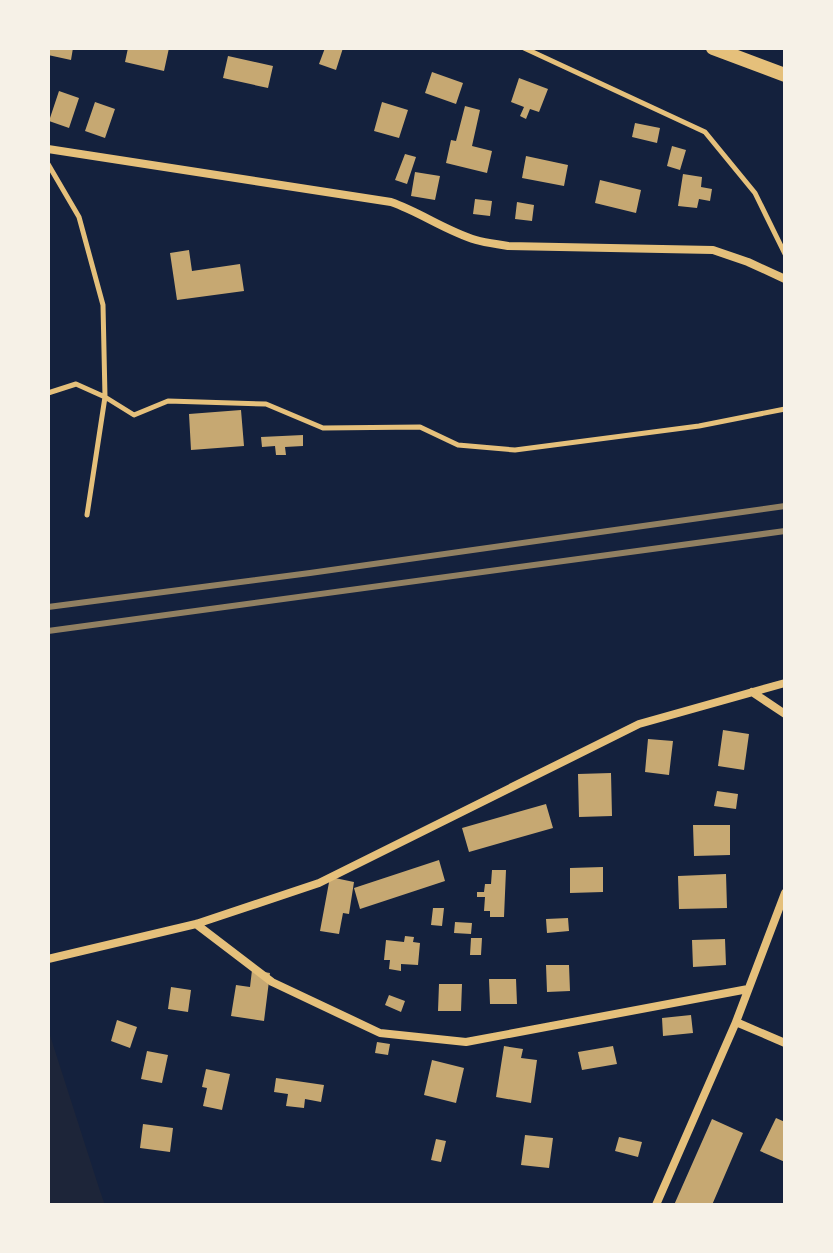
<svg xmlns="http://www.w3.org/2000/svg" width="833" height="1253" font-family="'DM Sans',sans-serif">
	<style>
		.green { fill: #1d2539 }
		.building { fill: #c6a872 }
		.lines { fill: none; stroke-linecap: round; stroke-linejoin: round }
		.service { stroke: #e5c07b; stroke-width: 5 }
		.minor { stroke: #e5c07b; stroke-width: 8 }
		.primary { stroke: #e5c07b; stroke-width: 14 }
		.rail { stroke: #918062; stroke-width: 6 }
	</style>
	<rect width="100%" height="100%" fill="#14213d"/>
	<!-- green -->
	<path class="green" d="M48,1029l52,162 5,14h-57z"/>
	<!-- building -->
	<path class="building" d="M48,48h25l-2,12 -23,-5z
		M128,48h41l-5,23 -39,-9z
		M325,48h18l-7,22 -17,-6z
		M228,56l45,10 -5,22 -45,-10z
		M432,72l31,11 -7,21 -31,-11z
		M519,78l29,11 -9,23 -9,-3 -4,10 -6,-3 4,-9 -13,-5z
		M59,91l20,7 -10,30 -20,-7z
		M95,102l20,7 -10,29 -20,-7z
		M382,102l26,8 -9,28 -25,-7z
		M465,106l15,4 -8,36 20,5 -5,22 -41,-10 5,-23 5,1z
		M635,123l25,5 -3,15 -25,-6z
		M672,146l14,4 -6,20 -13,-4z
		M405,154l11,3 -9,27 -12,-4z
		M526,156l42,9 -4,21 -42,-8z
		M415,172l25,4 -5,24 -24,-4z
		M683,174l19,3 -1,10 11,2 -2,12 -11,-2 -2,9 -19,-2z
		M600,180l41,10 -5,23 -41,-10z
		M475,199l17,2 -2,15 -17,-2z
		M517,202l17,3 -2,16 -17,-2z
		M189,250l3,21 48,-7 4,27 -67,9 -7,-47z
		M241,410l3,36 -53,4 -2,-36z
		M303,435v11l-18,1 1,8h-10l-1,-9 -13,1 -1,-10z
		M723,730l26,4 -5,36 -26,-4z
		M648,739l25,2 -4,34 -24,-3z
		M611,773l1,43 -33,1 -1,-43z
		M717,791l21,3 -2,15 -22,-3z
		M546,804l7,24 -84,24 -7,-24z
		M693,825h37v30l-36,1z
		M439,860l6,21 -85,28 -6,-21z
		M603,867v25l-33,1v-25z
		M492,870h14l-2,47h-14v-6h-6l1,-14h-8v-5h7l1,-8h6z
		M726,874l1,34 -48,1 -1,-33z
		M330,877l24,5 -5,32 -6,-1 -4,21 -19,-3z
		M433,908h11l-2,18 -11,-1z
		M568,918l1,13 -22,2 -1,-14z
		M455,922l17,1 -1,11 -17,-1z
		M405,936l9,1 -1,5 7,1 -2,22 -17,-1v7l-12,-2 1,-9h-6l2,-20 18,2z
		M471,938h11l-1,17h-11z
		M725,939l1,26 -33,2 -1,-27z
		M546,965h23l1,26 -23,1z
		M252,970l18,3 -6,48 -33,-5 5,-31 14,2z
		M489,979h27l1,25h-27z
		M439,984h23l-1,27h-23z
		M171,987l20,3 -3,22 -20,-3z
		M389,995l16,6 -4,11 -16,-7z
		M691,1015l2,18 -30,3 -1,-18z
		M117,1020l20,7 -7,21 -19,-7z
		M377,1042l13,2 -2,11 -13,-2z
		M504,1046l19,3 -2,9 16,2 -6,43 -35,-6z
		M613,1046l4,18 -35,6 -4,-18z
		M147,1051l21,4 -6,28 -21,-4z
		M432,1060l32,8 -8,35 -32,-8z
		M206,1069l24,5 -8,36 -19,-4 4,-18 -5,-1z
		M276,1078l48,7 -3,17 -16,-3 -1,9 -18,-2 2,-12 -14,-2z
		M776,1118l9,4v40l-25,-11z
		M712,1119l31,14 -31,72h-38z
		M143,1124l30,4 -3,24 -30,-4z
		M525,1135l28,3 -4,30 -28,-3z
		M619,1137l23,5 -4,15 -23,-6z
		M436,1139l10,2 -5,21 -10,-2z"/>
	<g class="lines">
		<!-- service -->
		<path class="service" d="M524,48l181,84 50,61 30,61
			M48,164l31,53 24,88 2,92 -18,118
			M48,393l28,-9 29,13 29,18 34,-14 98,3 57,24 97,-1 38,18 57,5 184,-24 86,-17"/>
		<!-- minor -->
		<path class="minor" d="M48,149l343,53c29,10 55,29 85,38 10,3 21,4 32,6l205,4 35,12 37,17
			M752,692l33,22
			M785,893l-49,129 49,21
			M196,924l76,58 108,51 86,9 282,-53
			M48,959l148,-35 123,-41 320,-159 146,-41
			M656,1205l80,-183"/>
		<!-- primary -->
		<path class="primary" d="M713,48l72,27"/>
		<!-- rail -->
		<path class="rail" d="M48,607l262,-34 475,-67
			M48,631l737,-100"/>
	</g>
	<!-- border -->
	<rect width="833" height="1253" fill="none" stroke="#f6f1e7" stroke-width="100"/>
</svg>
